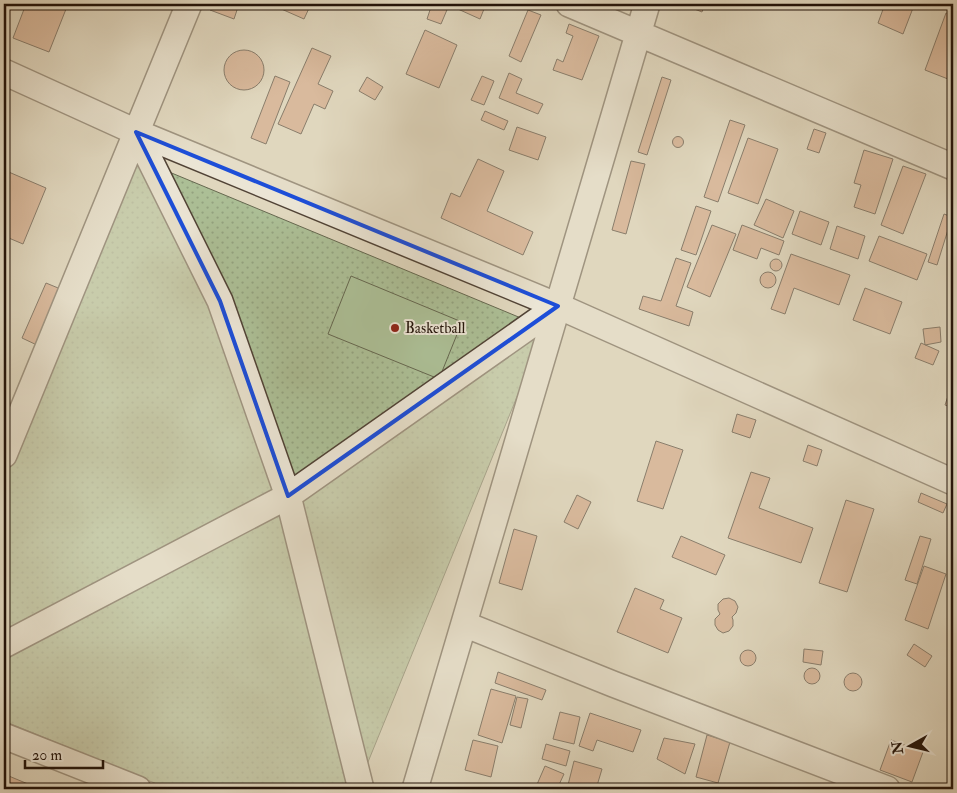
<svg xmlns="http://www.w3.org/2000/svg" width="957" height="793" font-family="'IM FELL Double Pica',serif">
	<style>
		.park { fill: url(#park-dots); stroke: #666850 }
		.pitch { fill: #acbf96; stroke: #666850 }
		.building { fill: #d19777; stroke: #211209 }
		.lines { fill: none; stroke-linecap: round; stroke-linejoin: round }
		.minor-casing { stroke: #514336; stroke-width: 28 }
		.minor { stroke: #ebe5d5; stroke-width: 25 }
		.marked { fill: none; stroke: #1d4ed8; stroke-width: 4; stroke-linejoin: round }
		.poi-dot { fill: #8f2418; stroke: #ebe5d5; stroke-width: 2 }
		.labels { text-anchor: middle; stroke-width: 4; stroke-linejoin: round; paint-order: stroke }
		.poi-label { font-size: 15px; fill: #211209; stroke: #ebe5d5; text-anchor: start }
	</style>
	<defs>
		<pattern id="park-dots" width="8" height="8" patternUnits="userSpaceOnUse" patternTransform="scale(1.25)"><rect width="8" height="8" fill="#acbf96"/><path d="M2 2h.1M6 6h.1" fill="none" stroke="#94a380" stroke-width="1.8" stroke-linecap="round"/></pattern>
	</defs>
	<rect width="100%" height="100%" fill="#e0d7be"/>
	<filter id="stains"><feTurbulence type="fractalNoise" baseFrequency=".004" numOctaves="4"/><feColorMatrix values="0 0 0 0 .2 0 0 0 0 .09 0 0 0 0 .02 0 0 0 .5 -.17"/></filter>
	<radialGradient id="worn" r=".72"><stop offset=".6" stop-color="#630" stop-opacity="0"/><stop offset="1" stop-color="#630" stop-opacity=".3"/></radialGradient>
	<!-- park -->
	<path class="park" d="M133,157l412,171 -188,461h-188l-165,-68v-247z"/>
	<!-- pitch -->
	<path class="pitch" d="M351,276l111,46 -23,57 -111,-45z"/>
	<!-- building -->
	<path class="building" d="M26,4h42l-19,48 -36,-14z
		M212,4h27l-5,15 -24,-9z
		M270,4h41l-7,15z
		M432,4h54l-6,15 -31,-14 -8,19 -14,-5z
		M682,4h23l-3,8z
		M885,4h16l12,4 -10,26 -25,-11z
		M528,10l13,5 -20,47 -12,-6z
		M946,13l7,2v50l-5,14 -23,-9z
		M569,24l30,12 -17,44 -29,-10 4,-11 6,3 10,-26 -7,-3z
		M425,30l32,15 -18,43 -33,-14z
		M312,48l19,8 -13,28 15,7 -8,18 -11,-5 -13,30 -23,-10z
		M224 70a20 20 0 1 1 40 0a20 20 0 1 1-40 0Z
		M509,73l13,6 -6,14 27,11 -5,10 -39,-16z
		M275,76l15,6 -24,62 -15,-6z
		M482,76l12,5 -10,24 -13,-5z
		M367,77l16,10 -8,13 -16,-9z
		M662,77l9,3 -24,75 -9,-3z
		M485,111l23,10 -4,9 -23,-10z
		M730,120l15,5 -27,77 -14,-5z
		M517,127l29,10 -8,23 -29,-10z
		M814,129l12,4 -7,20 -12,-4z
		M672.5 142a5.5 5.5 0 1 1 11 0a5.5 5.5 0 1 1-11 0Z
		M748,138l30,11 -20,55 -30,-11z
		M864,150l29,9 -18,55 -21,-7 7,-22 -7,-2z
		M478,159l26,12 -17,40 46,21 -10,23 -82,-37 10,-25 9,4z
		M631,161l14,3 -19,70 -14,-4z
		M903,166l23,8 -23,60 -22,-9z
		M4,170l42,18 -23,56 -19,-8z
		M766,199l28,12 -11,27 -29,-13z
		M696,206l15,5 -15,44 -15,-5z
		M800,211l29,11 -8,23 -29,-11z
		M944,214l8,3 -15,48 -9,-3z
		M712,225l24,9 -26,63 -23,-10z
		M742,225l42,16 -5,14 -18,-7 -4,11 -24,-9z
		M837,226l28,10 -7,23 -28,-10z
		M879,236l48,18 -10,26 -48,-19z
		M791,254l59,21 -11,30 -45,-17 -9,26 -14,-5z
		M676,258l15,5 -15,43 17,6 -4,14 -50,-17 4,-13 18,5z
		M770 265a6 6 0 1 1 12 0a6 6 0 1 1-12 0Z
		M760 280a8 8 0 1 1 16 0a8 8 0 1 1-16 0Z
		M46,283l17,7 -24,56 -17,-8z
		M865,288l37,14 -12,32 -37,-14z
		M940,327l1,15 -16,3 -2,-16z
		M921,343l18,8 -6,14 -18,-7z
		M948,396l5,1v11l-8,-3z
		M737,414l19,6 -6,18 -18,-6z
		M656,441l27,9 -20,59 -26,-8z
		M808,445l14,5 -5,16 -14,-5z
		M751,472l19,6 -11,30 54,20 -12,35 -73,-25z
		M921,493l26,11 -4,9 -25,-11z
		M577,495l14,7 -13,27 -14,-7z
		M846,500l28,9 -27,83 -28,-9z
		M514,529l23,7 -15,54 -23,-7z
		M681,536l44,19 -9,20 -44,-18z
		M920,536l11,3 -14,45 -12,-4z
		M924,566l22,8 -18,55 -23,-9z
		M635,588l29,12 -4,9 22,9 -14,35 -51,-21z
		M729,598l6,3 3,6 -2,6 -4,4 1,3v6l-4,5 -6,2 -5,-3 -3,-5v-6l5,-5 -2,-4v-6l5,-5z
		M914,644l18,12 -7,11 -18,-12z
		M804,649l19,2 -2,14 -18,-3z
		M740 658a8 8 0 1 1 16 0a8 8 0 1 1-16 0Z
		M804 676a8 8 0 1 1 16 0a8 8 0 1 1-16 0Z
		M498,672l48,18 -4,10 -47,-17z
		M844 682a9 9 0 1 1 18 0a9 9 0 1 1-18 0Z
		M491,689l25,7 -14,47 -24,-8z
		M517,697l11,2 -7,29 -11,-3z
		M560,712l20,5 -6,27 -21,-5z
		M590,713l51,17 -8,22 -36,-12 -4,11 -14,-5z
		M707,735l23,7 -12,41 -22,-6z
		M664,738l31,6 -10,30 -28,-15z
		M473,740l25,6 -7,31 -26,-7z
		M891,740l32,12 -11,30 -32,-12z
		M546,744l24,7 -4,15 -24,-7z
		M574,761l28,8 -6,20h-29z
		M545,766l19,8 -7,15h-22z
		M4,774l24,10 -2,5h-22z"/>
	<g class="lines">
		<!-- minor casing -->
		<g class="minor-casing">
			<path id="minor" d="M569,4l384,163
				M4,72l132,60 422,174 395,176
				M136,132l84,169 68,195 73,293
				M4,455l185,-451
				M464,624l149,60 274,105
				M4,645l284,-149 270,-190
				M4,736l134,53
				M415,789l232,-785"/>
		</g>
		<!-- minor -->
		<use href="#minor" class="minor"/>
	</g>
	<!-- marked area -->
	<path d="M0 0H957V793H0ZM136,132l422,174 -270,190 -68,-195z" fill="#e0d7be" fill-opacity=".55" fill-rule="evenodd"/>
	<path class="marked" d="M136,132l422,174 -270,190 -68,-195z"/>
	<!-- markers -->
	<circle class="poi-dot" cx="395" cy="328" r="5"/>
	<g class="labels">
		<!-- poi labels -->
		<g class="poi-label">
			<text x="405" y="333">Basketball</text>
		</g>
	</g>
	<!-- margin -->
	<rect width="957" height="793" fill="none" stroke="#e0d7be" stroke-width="20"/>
	<rect x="5" y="5" width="947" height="783" fill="none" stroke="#211209" stroke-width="2.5"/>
	<rect x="10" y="10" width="937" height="773" fill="none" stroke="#211209"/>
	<!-- north arrow -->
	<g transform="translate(910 746) rotate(262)" stroke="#ebe5d5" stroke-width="4" paint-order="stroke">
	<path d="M0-4L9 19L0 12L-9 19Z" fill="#211209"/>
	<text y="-8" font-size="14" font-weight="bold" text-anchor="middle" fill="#211209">N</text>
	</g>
	<!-- scale -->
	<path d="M25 760v8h78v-8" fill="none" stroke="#211209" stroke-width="2.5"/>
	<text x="32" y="760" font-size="15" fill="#211209" stroke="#ebe5d5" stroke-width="4" paint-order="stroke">20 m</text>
	<rect width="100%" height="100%" filter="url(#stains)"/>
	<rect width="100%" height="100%" fill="url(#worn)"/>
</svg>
